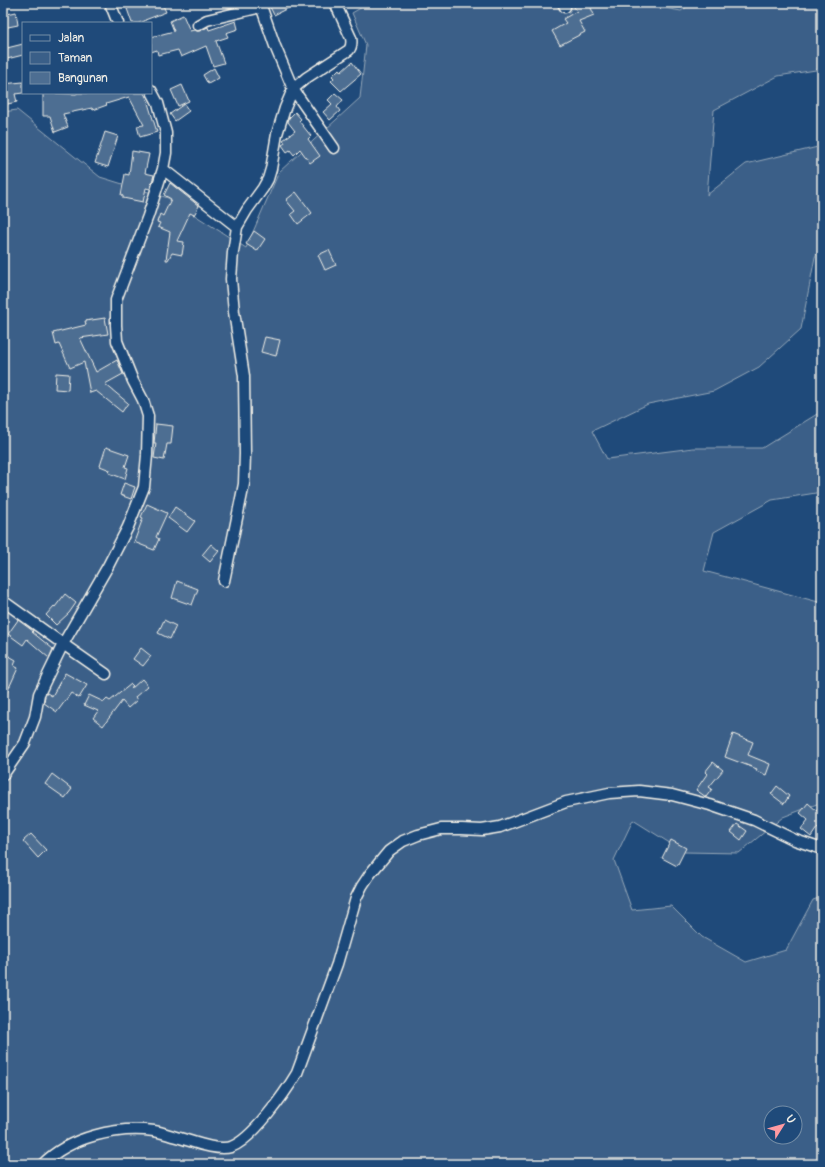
<svg xmlns="http://www.w3.org/2000/svg" width="825" height="1167" font-family="Pangolin,sans-serif">
	<style>
		.green { fill: #3a5f88; stroke: #97a8b8; fill-rule: evenodd }
		.building { fill: #4d6e92; stroke: #f4f1e8 }
		.lines { fill: none; stroke-linecap: round; stroke-linejoin: round }
		.minor-casing { stroke: #f4f1e8; stroke-width: 13 }
		.minor { stroke: #1f4a7a; stroke-width: 10 }
	</style>
	<rect width="100%" height="100%" fill="#1f4a7a"/>
	<filter id="ink" filterUnits="userSpaceOnUse"><feTurbulence type="fractalNoise" baseFrequency=".025" numOctaves="2"/><feDisplacementMap in="SourceGraphic" scale="8" xChannelSelector="R" yChannelSelector="G"/><feConvolveMatrix kernelMatrix="1 2 1 2 8 2 1 2 1" color-interpolation-filters="sRGB"/></filter>
	<g filter="url(#ink)">
		<!-- green -->
		<path class="green" d="M369,3h269l43,8 12,-8h129v66l-44,7 -64,34 -7,85 39,-31 76,-18v98l-7,13 -14,72 -42,38 -45,24 -66,13 -56,27 15,28 86,-11h69l60,-37v81l-50,8 -58,32 -10,39 118,32v199l-39,15 -44,36 -55,-1 -51,-32 -19,40 18,50 39,-4 31,31 44,25 40,-12 27,-50 9,-3v267h-819v-1052l14,-2 83,67 68,21 78,50 33,-76 81,-74 6,-53 -14,-32zM771,1113h24v24h-24z"/>
		<!-- building -->
		<path class="building" d="M125,3h37l4,9 -21,8v1l-7,2h-6z
			M268,3h30l-24,12z
			M571,3h18l5,12 -15,6 6,11 -25,13 -8,-14 14,-8 -3,-4 14,-8z
			M16,12l2,13 -15,3v-13z
			M183,15l7,16 4,-1 4,1 10,-4 1,3 27,-9 2,8 -12,4 2,4 -12,4 8,22 -11,3 -7,-20 -25,11 -3,-7 -20,5 -1,-5 -6,2v-15l23,-6 -4,-10z
			M23,44v11l-20,5v-11z
			M352,62l9,12 -20,17 -10,-10 3,-3 -2,-2 7,-7 2,3z
			M214,68l5,10 -11,6 -5,-9z
			M23,82v11l-8,1 2,8 -14,3v-21z
			M182,85l7,16 -11,5 -7,-16z
			M43,93l33,1 2,-1h66l5,10h-1l9,29 -17,5 -3,-11 7,-1 -15,-28 -23,7 1,1 -14,5 -1,-2 -29,6 5,13 -13,5 -5,-16h-7z
			M335,93l8,7 -6,7 3,4 -10,9 -7,-8 9,-8 -4,-4z
			M184,104l5,7 -14,10 -5,-7z
			M295,112l6,7 -2,2 12,15 -3,3 12,17 -10,7 -10,-14 -6,6 -4,-5 -3,2 -5,-7 3,-2 -2,-3 12,-9 -7,-9 1,-4z
			M105,132l13,4 -10,31 -13,-4z
			M132,151l17,3 -4,19 9,2 -4,14 -4,-1 -3,14 -20,-4v-2l-2,-1 4,-21 4,1z
			M170,183l29,23 -5,9 -4,-2 -13,28 7,1 -2,13 -10,-2 -4,7h-2l4,-28 -12,-5 2,-4 -3,-1 3,-8 3,2 8,-17 -7,-4z
			M296,192l16,21 -14,11 -7,-10 4,-3 -9,-11z
			M254,231l11,8 -8,12 -11,-7z
			M329,250l7,15 -11,5 -7,-15z
			M105,318l3,16 -28,4 16,34 21,-12 6,14 -18,10 23,19 -6,9 -26,-21 -6,2 -6,-31 -14,6 -11,-24 -3,1 -3,-12 33,-8 -1,-4z
			M265,337l15,3 -4,16 -15,-4z
			M56,373l13,1 -1,16 -13,-1z
			M156,424l17,2 -2,18h-4l-3,16 -10,-2 2,-15h-2z
			M106,447l23,8 -4,12 3,1 -3,11 -16,-6 1,-3 -10,-4z
			M124,483l11,4 -4,12 -11,-4z
			M147,504l20,9 -11,24 3,2 -5,11 -20,-8 9,-24 -2,-1z
			M175,507l20,14 -8,11 -19,-14z
			M211,544l8,7 -9,11 -8,-7z
			M177,581l21,8 -6,16 -20,-7z
			M65,594l11,9 -7,10 -13,12 -10,-10 8,-9 1,1z
			M18,620l15,11 -1,1 21,17 -4,9 -22,-19 -4,6 -15,-11z
			M164,620l12,6 -6,13 -12,-6z
			M141,648l10,8 -8,10 -10,-7z
			M9,656l7,4 -2,6 4,2 -15,33v-44l4,2z
			M65,673l22,12 -8,13 -8,-5 -14,19 -13,-9 1,-7 2,-3 5,3z
			M142,679l6,7 -13,11 2,3 -9,8 -6,-7 -19,25 -10,-8 5,-7 -14,-6 5,-10 15,7 3,-3 3,2 21,-17 2,2 -2,3z
			M733,734l20,8 -5,13 22,9 -4,11 -10,-4 1,-2 -32,-12z
			M713,762l10,8 -14,17 3,2 -6,8 -10,-7 11,-16 -2,-2z
			M52,774l20,15 -7,9 -20,-14z
			M777,786l12,10 -5,8 -13,-10z
			M808,803l9,8 5,-8v29l-5,-4 -6,9 -10,-8 7,-9 -8,-7z
			M737,824l10,7 -6,9 -10,-8z
			M31,834l15,16 -8,8 -15,-17z
			M671,840l15,8 -9,18 -15,-8z"/>
		<g class="lines">
			<!-- minor casing -->
			<g class="minor-casing">
				<path id="minor" d="M110,3l8,20
					M260,3l15,43 18,43 41,59
					M563,3l2,4
					M198,25l9,-5 54,-13
					M163,169l74,58
					M224,581l20,-97 1,-30 -1,-78 -10,-64 -3,-33 2,-27 4,-25 10,-17 16,-22 5,-9 3,-10 6,-35 8,-26 8,-19 13,-11 43,-28c3,-4 3,-7 2,-12l-16,-35
					M3,601l60,43 43,30
					M3,775l22,-32 10,-26 4,-23 9,-19 15,-31 45,-78 20,-39 16,-40 3,-32 1,-39 -5,-16 -10,-19 -16,-40 -1,-16v-25l32,-84 15,-47 3,-16v-20l-8,-30 -7,-13
					M43,1164c26,-27 75,-38 111,-33 8,1 17,5 26,7 14,4 37,13 51,9 22,-8 54,-54 66,-74l40,-109 19,-66 6,-12 8,-12 19,-23 14,-10 15,-6 23,-6h21l20,1 18,-3 66,-25 43,-9 30,-2 33,4 38,10 44,15 41,20 27,9"/>
			</g>
			<!-- minor -->
			<use href="#minor" class="minor"/>
		</g>
	</g>
	<!-- margin -->
	<rect width="825" height="1167" fill="none" stroke="#1f4a7a" stroke-width="16"/>
	<rect x="8" y="8" width="809" height="1151" fill="none" stroke="#f4f1e8" stroke-width="1.5" filter="url(#ink)"/>
	<!-- legend -->
	<rect x="22" y="22" width="130" height="72" fill="#1f4a7a" stroke="#748da6"/>
	<rect x="30" y="35" width="20" height="6" fill="#1f4a7a" stroke="#748da6"/>
	<text x="58" y="42" font-size="12" fill="#f4f1e8">Jalan</text>
	<rect x="30" y="52" width="20" height="12" fill="#3a5f88" stroke="#748da6"/>
	<text x="58" y="62" font-size="12" fill="#f4f1e8">Taman</text>
	<rect x="30" y="72" width="20" height="12" fill="#4d6e92" stroke="#748da6"/>
	<text x="58" y="82" font-size="12" fill="#f4f1e8">Bangunan</text>
	<!-- north arrow -->
	<g transform="translate(783 1125) rotate(53)"><circle r="19" fill="#1f4a7a" stroke="#748da6"/>
	<path d="M0-3L7 15L0 10L-7 15Z" fill="#ff9aa2"/>
	<text y="-6" font-size="11" font-weight="bold" text-anchor="middle" fill="#f4f1e8">U</text>
	</g>
</svg>
